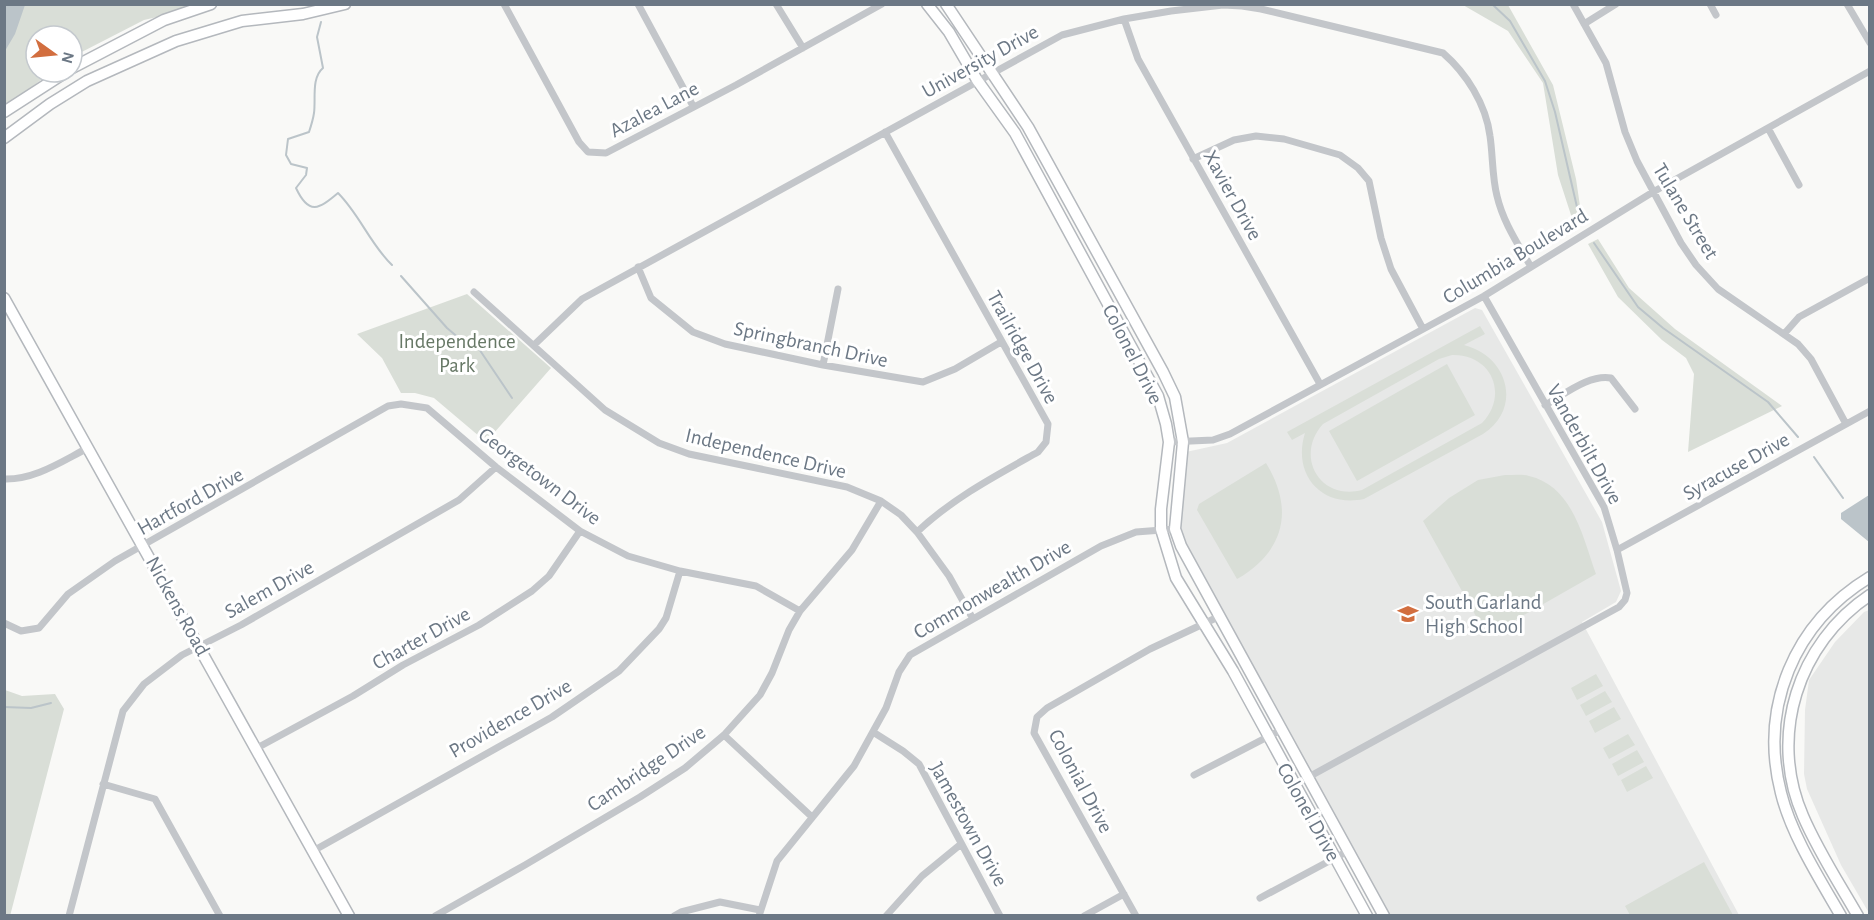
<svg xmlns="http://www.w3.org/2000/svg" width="1874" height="920" font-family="'Alegreya Sans',sans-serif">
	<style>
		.built { fill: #e7e8e7 }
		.green { fill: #d9ded7; fill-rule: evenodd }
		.water { fill: #bbc4c9 }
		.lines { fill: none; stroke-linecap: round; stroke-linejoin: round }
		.stream { stroke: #bbc4c9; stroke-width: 2 }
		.secondary-casing { stroke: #b4b8bd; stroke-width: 13 }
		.street { stroke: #c3c6ca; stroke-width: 7 }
		.secondary { stroke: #fff; stroke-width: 10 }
		.labels { text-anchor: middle; stroke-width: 6; stroke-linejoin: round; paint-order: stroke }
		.street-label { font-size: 21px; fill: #6c7885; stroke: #fff }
		.park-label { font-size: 21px; fill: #677866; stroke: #fff }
		.poi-label { font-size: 21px; fill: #6c7885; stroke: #fff; text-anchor: start }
	</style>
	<rect width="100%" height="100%" fill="#f9f9f7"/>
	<!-- built -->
	<path class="built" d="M1475,308l7,2 120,212 19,69 -5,11 -34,20 157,293h-351l-202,-365 -7,-25 7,-73 41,-9z
		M1869,610v303l-28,-48 -34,-76 -3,-15 1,-64 4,-30 26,-38 29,-30z"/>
	<!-- green -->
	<path class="green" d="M5,5h204l-65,15 -72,37v-21h-36v36h15l-46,36z
		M1463,5h45l45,80 23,94 4,27 7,13 -10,5 -6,-9 -13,-40 -15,-92 -35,-52z
		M1598,239l31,49 46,41 107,77 -94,46 6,-78 -8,-16 -24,-18 -44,-43 -30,-53z
		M467,294l84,74 -65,74 -52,-44 -19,-5h-14l-19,-35 -25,-24z
		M1480,326l5,8 -21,11c44,11 59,63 19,89l-119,65c-43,9 -72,-25 -59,-66l-13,7 -5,-8zM1452,355c40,-1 57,40 30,68l-120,67c-42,11 -68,-34 -39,-66l116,-65z
		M1447,364l28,51 -118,66 -28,-50z
		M1266,463c29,47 18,89 -29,116l-40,-69 2,-6z
		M1505,475c8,0 17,-1 24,1 44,10 54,62 67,98l-109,62 -64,-115 26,-23 29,-18z
		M1596,674l7,12 -26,14 -6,-12z
		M5,690l17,6 33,-2 9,15 -54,207 -6,-1z
		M1605,691l7,11 -26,14 -6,-11z
		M1614,707l7,12 -26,14 -6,-12z
		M1628,734l7,11 -26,14 -6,-11z
		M1637,750l7,12 -26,14 -6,-12z
		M1646,766l7,12 -26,14 -6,-12z
		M1704,862l29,53h-103l-5,-9z"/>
	<!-- water -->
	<path class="water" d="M5,4l20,1 -10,29 -10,17z
		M1869,495v47l-28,-23v-6z"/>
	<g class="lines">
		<!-- stream -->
		<path class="stream" d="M1492,4l18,17 35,60 10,31 25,108
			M321,22l-4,15 6,31c-12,10 -7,31 -9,45 -1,7 -3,13 -5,19l-21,7 -2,16 5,9 16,4 -1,7 -10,13c13,28 23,21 42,5 22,22 32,51 54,72
			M1594,243l44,64 25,21 105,74 30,35
			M401,276l46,52 13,11 13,1 39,58
			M1814,457l29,41
			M4,707l27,1 20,-5"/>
		<!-- secondary casing -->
		<g class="secondary-casing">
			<path id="secondary" d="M927,4l22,28 28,48 38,53 143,263 8,28 3,18 -8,67v20l15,49 57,93 134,245
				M946,4l82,123 135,245 12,25 8,45 -8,87 6,17 203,370
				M72,68l92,-48 47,-16
				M4,112l62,-40
				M4,138l46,-34 37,-23 89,-40 66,-20 61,-7 42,-10
				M4,298l345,618
				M1841,916c-22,-38 -50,-82 -60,-123 -22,-86 13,-170 89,-216
				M1858,916c-19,-33 -40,-65 -55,-100 -35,-80 -5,-173 67,-221"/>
		</g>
		<!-- street -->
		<path class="street" d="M504,4l75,138 9,10 18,1 130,-68 146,-81
			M638,4l55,102
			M776,4l27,44
			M1573,4l33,59 19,69 12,29 44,82 15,22 22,24 80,55 13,15 35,65
			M1710,4l6,11
			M1847,4l23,39
			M1124,19l14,40 182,325
			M1584,24l32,-20
			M1768,128l31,57
			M885,132l163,292 -2,18 -8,10c-43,24 -85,46 -121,80
			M1193,159l41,-19 22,-4 28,3 56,16 18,13 11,13 12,57 10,31 32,60
			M638,267l13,31 42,34 32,12 98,21 100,17 32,-13 46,-27
			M474,292l131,118 54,33 30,11 158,33 34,14 20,14 16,17 32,44 24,43
			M1784,334l15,-17 71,-39
			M534,345l48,-46 480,-264 62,-16 47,-8 52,-6 19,1 19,3 182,44c23,20 43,51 47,83 3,20 2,41 7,60 6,26 21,48 34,71
			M823,365l15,-76
			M1545,405c19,-10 44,-31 66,-27l24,31
			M1169,442l44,-2 17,-6 254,-138 169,-104 217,-121
			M4,479c31,1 58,-18 84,-31
			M1617,550l253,-139
			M4,623l17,8 18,-3 29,-34 47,-33 273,-155 13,-2 26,4 69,59 84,64 48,25 52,15 76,15 44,25
			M873,732l30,19 16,13 81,152
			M724,735l88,82
			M257,748l96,-52 50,-31 76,-40 53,-34 17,-15 31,-45
			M1194,775l87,-45
			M103,784l52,15 65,117
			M1294,785l325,-178 6,-7 2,-7 -10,-43 -13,-43 -120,-211
			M313,851l239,-134 67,-46 40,-42 7,-11 14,-47
			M1260,898l88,-47
			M69,916l54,-205 21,-27 38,-29 59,-30 218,-125 37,-33
			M435,916l90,-51 115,-68 45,-29 39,-33 36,-40 12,-22 17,-43 11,-19 52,-61 29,-49
			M674,916l7,-4 39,-10 40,8
			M759,916l18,-55 77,-95 32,-58 13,-36 11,-17 191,-109 35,-14 39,-3
			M886,916l36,-40 39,-32
			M1084,916l40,-22
			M1136,916l-102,-183 3,-16 10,-9 103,-59 68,-32"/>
		<!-- secondary -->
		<use href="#secondary" class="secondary"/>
	</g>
	<!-- icons -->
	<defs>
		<g id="school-bare" transform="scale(1.62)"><path d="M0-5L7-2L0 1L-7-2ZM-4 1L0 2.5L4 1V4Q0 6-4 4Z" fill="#d26e3f" stroke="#fff" stroke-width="2.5" paint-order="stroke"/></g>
	</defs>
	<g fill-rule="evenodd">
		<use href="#school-bare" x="1408" y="614"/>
	</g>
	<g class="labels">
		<!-- street labels -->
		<g class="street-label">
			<text transform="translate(980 61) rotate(-29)" y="7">University Drive</text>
			<text transform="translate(654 109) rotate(-28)" y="7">Azalea Lane</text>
			<text transform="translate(1233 195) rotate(61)" y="7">Xavier Drive</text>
			<text transform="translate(1686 211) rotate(59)" y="7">Tulane Street</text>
			<text transform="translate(1515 256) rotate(-31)" y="7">Columbia Boulevard</text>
			<text transform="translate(811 344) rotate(12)" y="7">Springbranch Drive</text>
			<text transform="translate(1023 347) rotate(61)" y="7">Trailridge Drive</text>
			<text transform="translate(1133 354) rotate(63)" y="7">Colonel Drive</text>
			<text transform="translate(1585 444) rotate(61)" y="7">Vanderbilt Drive</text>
			<text transform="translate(766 453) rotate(13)" y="7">Independence Drive</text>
			<text transform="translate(1736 466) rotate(-29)" y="7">Syracuse Drive</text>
			<text transform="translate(540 476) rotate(37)" y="7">Georgetown Drive</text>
			<text transform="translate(190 501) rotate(-29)" y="7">Hartford Drive</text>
			<text transform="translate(269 589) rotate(-29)" y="7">Salem Drive</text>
			<text transform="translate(992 589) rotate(-30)" y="7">Commonwealth Drive</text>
			<text transform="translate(178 606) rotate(61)" y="7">Nickens Road</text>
			<text transform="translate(421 638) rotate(-29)" y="7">Charter Drive</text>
			<text transform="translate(510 718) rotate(-30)" y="7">Providence Drive</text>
			<text transform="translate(646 768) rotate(-34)" y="7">Cambridge Drive</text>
			<text transform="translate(1081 781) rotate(62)" y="7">Colonial Drive</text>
			<text transform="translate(1309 812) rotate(61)" y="7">Colonel Drive</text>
			<text transform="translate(969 824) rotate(61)" y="7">Jamestown Drive</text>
		</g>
		<!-- park labels -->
		<g class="park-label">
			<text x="457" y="348">Independence<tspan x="457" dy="24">Park</tspan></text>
		</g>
		<!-- poi labels -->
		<g class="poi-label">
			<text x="1425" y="609">South Garland<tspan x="1425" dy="24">High School</tspan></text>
		</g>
	</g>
	<!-- border -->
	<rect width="1874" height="920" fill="none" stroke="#6c7885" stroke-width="12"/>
	<!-- north arrow -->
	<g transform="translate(54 54) rotate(105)"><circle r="28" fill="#ffffff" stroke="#c4c9ce" stroke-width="1.5"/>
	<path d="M0-4.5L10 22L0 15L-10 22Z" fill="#d26e3f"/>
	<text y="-9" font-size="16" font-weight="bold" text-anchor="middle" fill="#6c7885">N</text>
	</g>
</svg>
